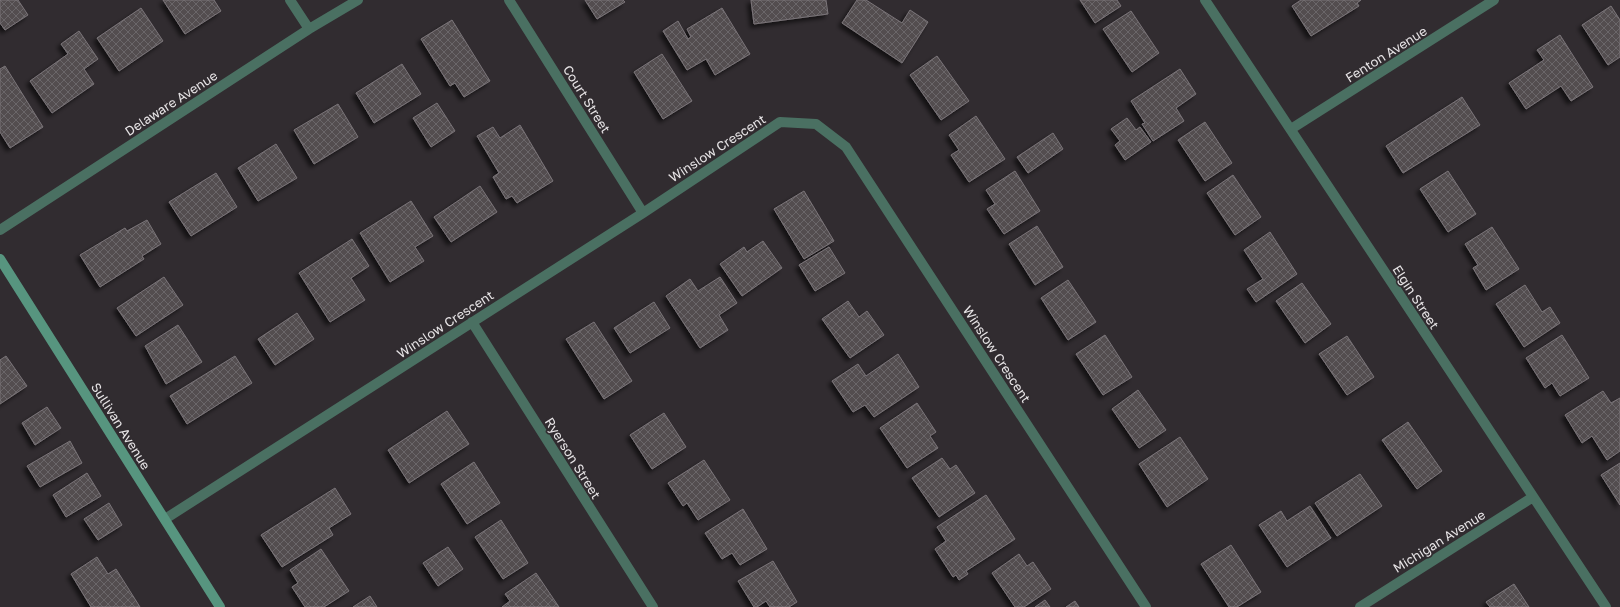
<svg xmlns="http://www.w3.org/2000/svg" width="1620" height="607" font-family="'Golos Text',sans-serif">
	<style>
		.building { fill: url(#building-cross-hatch); stroke: #7b7579; filter: url(#shadow) }
		.lines { fill: none; stroke-linecap: round; stroke-linejoin: round }
		.street { stroke: #4a7062; stroke-width: 10 }
		.secondary { stroke: #57957f; stroke-width: 10 }
		.labels { text-anchor: middle; stroke-width: 3.5; stroke-linejoin: round; paint-order: stroke }
		.street-label { font-size: 13px; fill: #e8e5e7; stroke: #312c30 }
	</style>
	<defs>
		<pattern id="building-cross-hatch" width="8" height="8" patternUnits="userSpaceOnUse"><rect width="8" height="8" fill="#524d50"/><path d="M0 0l8 8M0 8l8-8" fill="none" stroke="#6b6669"/></pattern>
		<filter id="shadow"><feDropShadow dx="-3.5" dy="3.5" stdDeviation="2" flood-color="#0009"/></filter>
	</defs>
	<rect width="100%" height="100%" fill="#312c30"/>
	<!-- building -->
	<path class="building" d="M0,0h18l10,15 -23,15 -5,-7z
		M163,0h51l7,11 -36,23z
		M585,0h38l2,2 -28,17z
		M751,0h75l2,14 -74,10z
		M857,0h9l36,23 8,-13 18,12 -26,41 -60,-40z
		M1080,0h37l4,6 -26,17z
		M1301,0h60l-4,3 2,3 -48,30 -19,-30z
		M1611,6l9,14v37l-12,8 -26,-40z
		M141,8l22,33 -44,30 -22,-33z
		M722,8l28,46 -35,21 -9,-16 -19,11 -24,-39 15,-10 10,18 3,-2 -4,-8z
		M1131,11l28,42 -27,19 -29,-43z
		M452,20l38,61 -26,16 -9,-14 -5,3 -29,-47z
		M79,31l19,28 -14,10 10,15 -42,29 -22,-32 38,-27 -7,-10z
		M1560,35l33,52 -22,14 -10,-15 -35,23 -17,-26 35,-23 -7,-10z
		M662,54l30,47 -29,18 -29,-47z
		M937,56l32,45 -28,19 -31,-45z
		M402,64l19,30 -47,29 -18,-30z
		M5,66l38,61 -33,21 -10,-16v-63z
		M1180,69l16,25 -20,14 8,13 -31,20 -11,-17 3,-1 -14,-22z
		M1462,97l18,28 -77,48 -17,-27z
		M437,103l18,28 -24,16 -18,-29z
		M338,104l20,33 -44,27 -20,-34z
		M976,116l29,43 -36,23 -18,-27 8,-5 -10,-15z
		M1127,118l9,12 4,-3 11,15 -26,18 -10,-15 5,-4 -9,-12z
		M1205,122l27,41 -27,18 -27,-41z
		M520,125l33,56 -36,22 -5,-7 -6,3 -13,-22 6,-4 -22,-37 16,-9 7,11z
		M1053,133l10,16 -35,24 -11,-16z
		M276,144l21,34 -39,23 -20,-33z
		M1015,171l25,40 -36,23 -17,-25 8,-5 -9,-14z
		M1448,171l28,43 -28,18 -28,-43z
		M216,173l21,34 -46,29 -22,-34z
		M1233,175l28,42 -26,18 -28,-42z
		M480,186l17,26 -46,30 -17,-25z
		M804,191l30,50 -30,18 -30,-50z
		M411,201l22,35 -18,11 9,14 -34,21 -30,-49z
		M147,220l14,24 -19,12 2,3 -44,28 -20,-32 45,-27 2,3z
		M1037,226l26,41 -28,18 -26,-41z
		M1492,227l27,42 -33,21 -13,-22 5,-3 -13,-21z
		M1270,232l27,42 -41,28 -9,-13 16,-10 -19,-29z
		M352,239l17,27 -18,12 14,22 -35,22 -31,-49z
		M763,241l19,27 -40,28 -22,-32 24,-17 3,5z
		M829,247l16,26 -30,18 -16,-26z
		M164,277l19,28 -47,31 -19,-28z
		M720,277l17,26 -18,12 9,15 -28,18 -34,-52 24,-17 8,12z
		M1068,280l28,42 -28,18 -27,-42z
		M1302,283l29,41 -26,19 -29,-42z
		M1525,285l17,27 8,-5 10,16 -36,24 -28,-43z
		M848,301l11,16 8,-6 17,24 -34,23 -28,-39z
		M654,302l16,26 -40,25 -16,-25z
		M297,313l17,26 -39,26 -17,-26z
		M594,322l38,59 -28,18 -38,-60z
		M178,325l24,37 -36,22 -21,-38z
		M1105,335l27,42 -29,18 -27,-41z
		M1562,335l27,43 -29,18 -8,-13 -7,5 -19,-30z
		M1347,336l27,41 -27,18 -28,-41z
		M898,354l21,33 -45,30 -9,-12 -12,7 -21,-31 26,-17 8,12z
		M6,356l21,30 -27,18v-44z
		M235,356l17,27 -65,41 -17,-28z
		M1138,390l28,40 -27,18 -27,-39z
		M1603,391l8,12 9,-5v53l-13,9 -15,-24 -10,7 -17,-28z
		M917,403l19,29 -6,4 8,12 -31,20 -27,-40z
		M47,407l14,21 -26,17 -13,-22z
		M447,411l22,33 -60,39 -21,-33z
		M664,413l22,34 -34,22 -22,-34z
		M1408,422l34,49 -25,18 -35,-49z
		M1180,437l28,42 -41,28 -28,-43z
		M70,441l12,22 -42,24 -13,-21z
		M942,458l8,11 6,-4 19,28 -36,24 -27,-39z
		M704,460l26,40 -32,20 -11,-17 -4,3 -15,-23z
		M474,462l26,41 -33,21 -26,-40z
		M1620,463v42l-19,-30z
		M87,473l14,23 -35,21 -13,-22z
		M1360,474l22,32 -45,30 -22,-33z
		M335,488l16,26 -22,14 4,7 -51,32 -21,-32z
		M986,495l29,44 -49,32 2,3 -9,6 -3,-5 -3,2 -18,-28 11,-8 -9,-14z
		M109,503l13,22 -24,15 -14,-21z
		M1310,506l21,32 -44,29 -28,-42 22,-14 6,10z
		M743,509l24,40 -27,16 -8,-12 -10,6 -17,-26z
		M501,520l27,43 -25,16 -28,-42z
		M1231,545l30,47 -24,15h-8l-28,-43z
		M448,547l15,22 -25,17 -15,-23z
		M321,549l28,42 -25,16h-19l-13,-20 6,-4 -8,-13z
		M1019,554l8,12 6,-4 18,27 -27,18h-9l-23,-34z
		M97,557l11,17 8,-5 24,38h-49l-20,-33z
		M773,561l24,41 -8,5h-19l-4,-6 -9,6h-3l-16,-26z
		M536,573l23,34h-57l8,-6 -5,-7z
		M1514,584l15,23h-39l-4,-5z
		M370,596l7,11h-24z
		M1045,600l5,7h-15z
		M1075,601l4,6h-13z"/>
	<g class="lines">
		<!-- street -->
		<path class="street" d="M290,0l19,29
			M509,0l134,213
			M1205,0l401,607
			M1291,129l203,-129
			M0,230l309,-201 49,-29
			M472,322l181,285
			M165,519l478,-306 137,-91 36,2 30,23 300,460
			M1360,607l173,-110"/>
		<!-- secondary -->
		<path class="secondary" d="M0,259l220,348"/>
	</g>
	<g class="labels">
		<!-- street labels -->
		<g class="street-label">
			<text transform="translate(1386 54) rotate(-32)" y="5">Fenton Avenue</text>
			<text transform="translate(587 99) rotate(58)" y="5">Court Street</text>
			<text transform="translate(171 103) rotate(-33)" y="5">Delaware Avenue</text>
			<text transform="translate(717 148) rotate(-33)" y="5">Winslow Crescent</text>
			<text transform="translate(1416 297) rotate(57)" y="5">Elgin Street</text>
			<text transform="translate(445 324) rotate(-33)" y="5">Winslow Crescent</text>
			<text transform="translate(997 354) rotate(57)" y="5">Winslow Crescent</text>
			<text transform="translate(121 426) rotate(58)" y="5">Sullivan Avenue</text>
			<text transform="translate(573 458) rotate(58)" y="5">Ryerson Street</text>
			<text transform="translate(1439 541) rotate(-32)" y="5">Michigan Avenue</text>
		</g>
	</g>
</svg>
